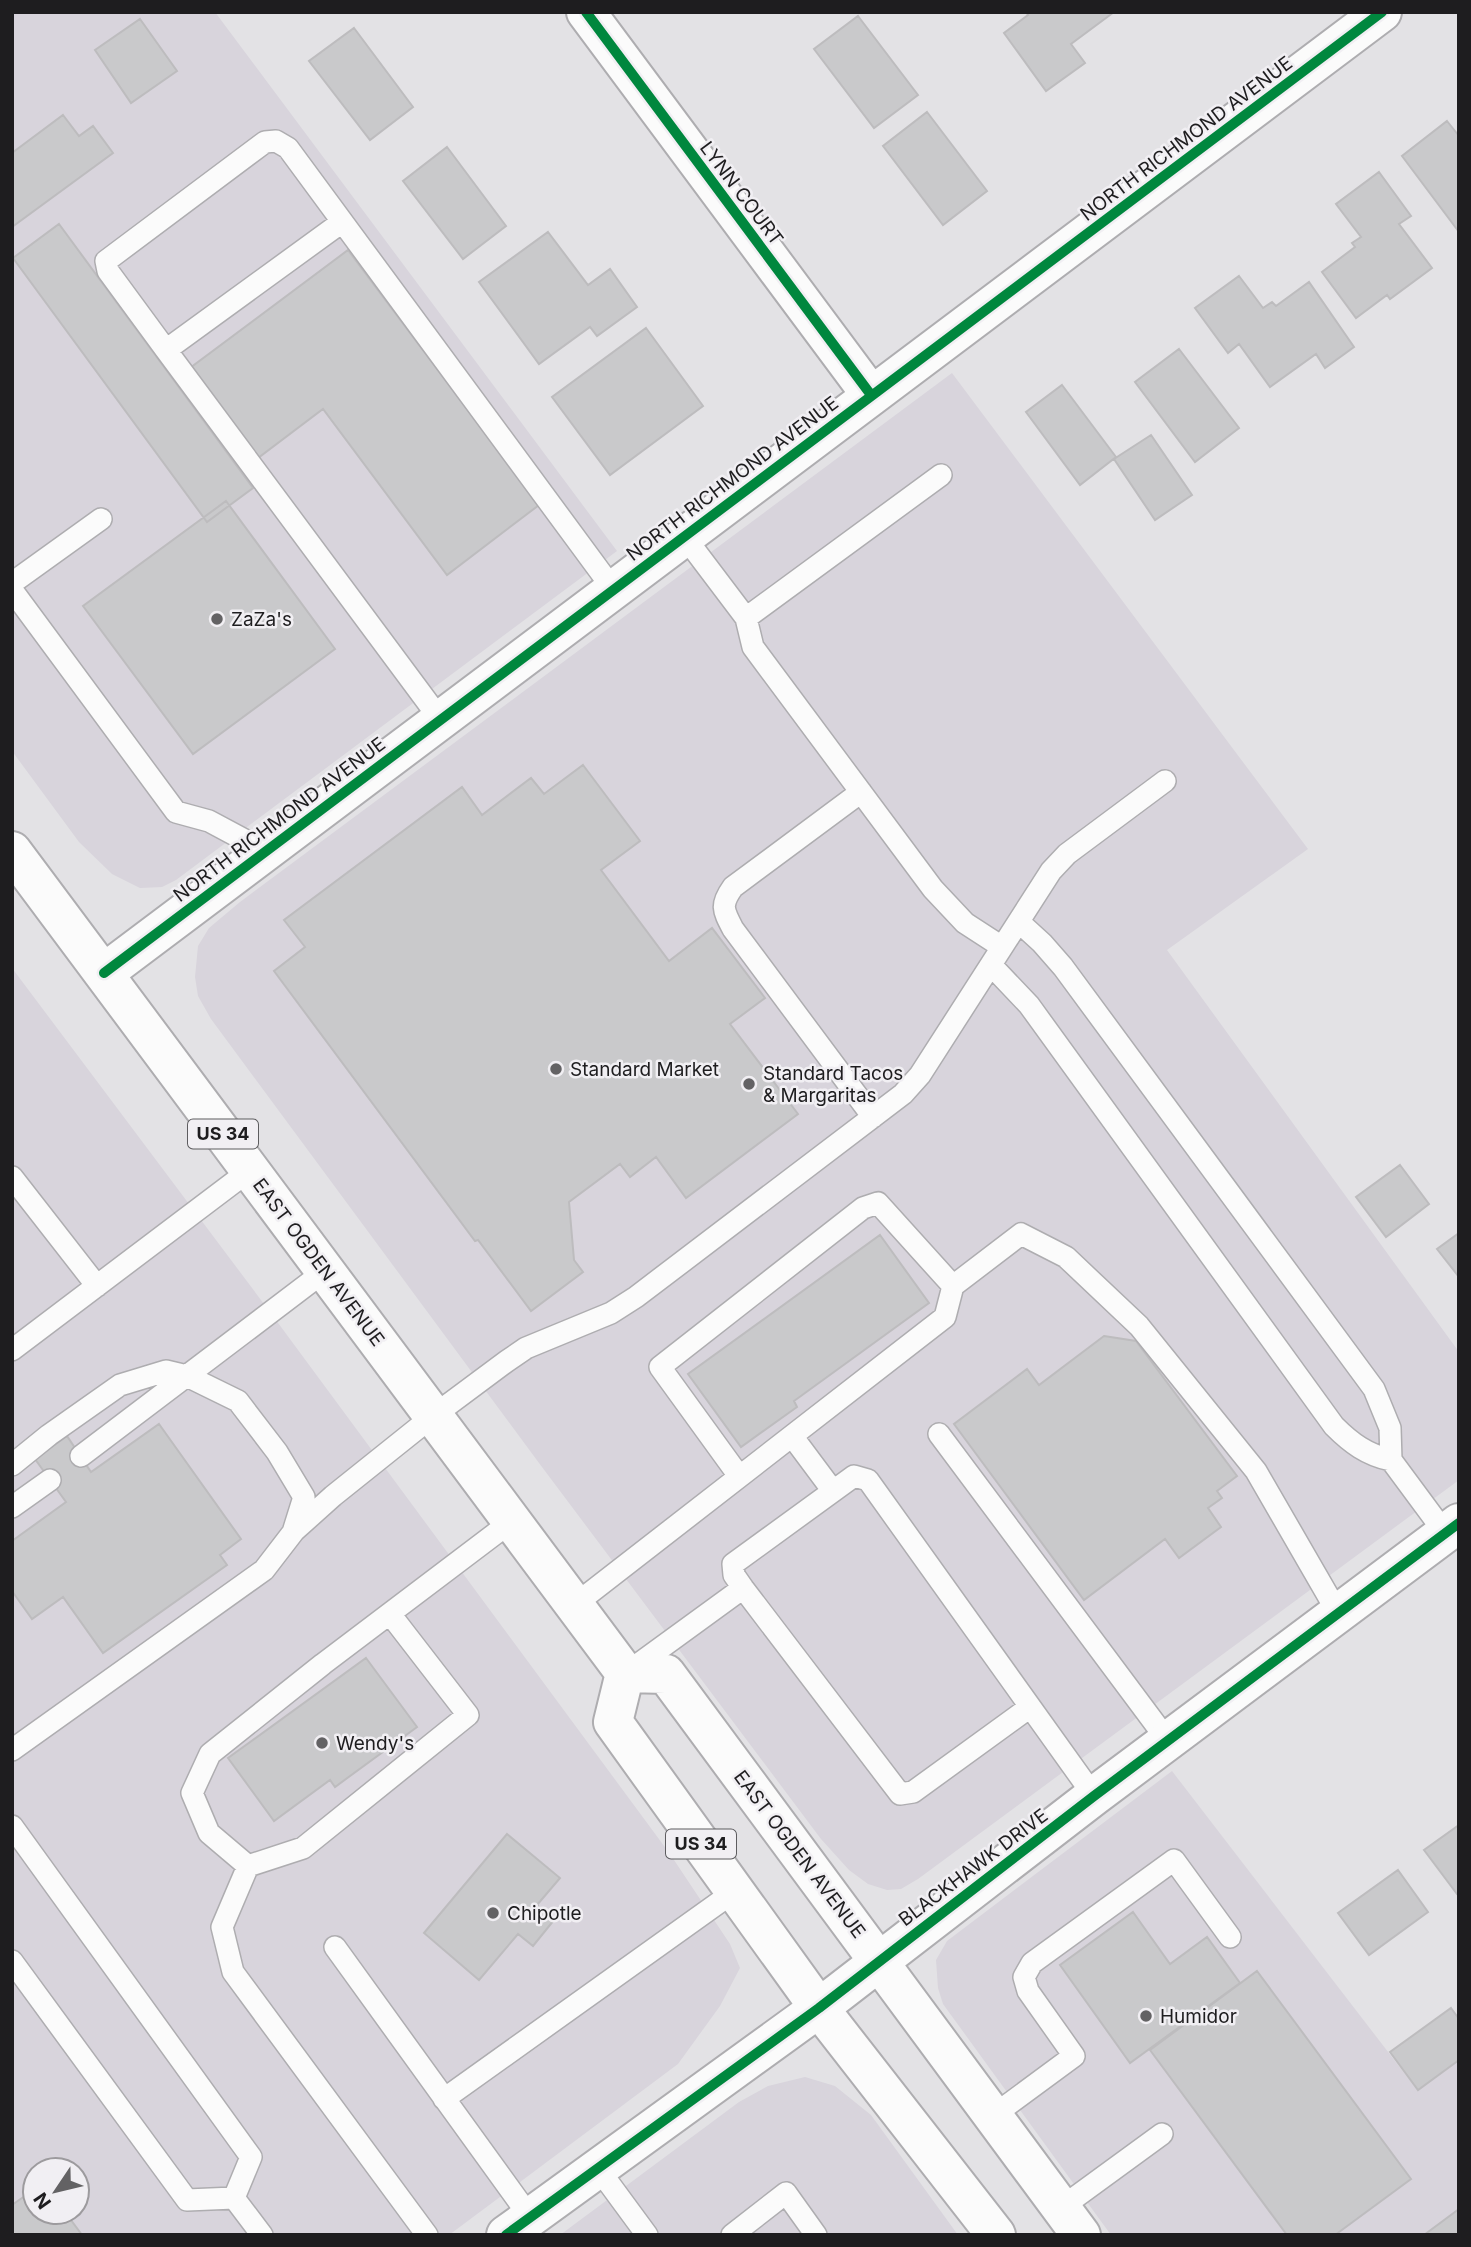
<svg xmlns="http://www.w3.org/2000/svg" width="1471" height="2247" font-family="Inter,sans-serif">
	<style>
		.built { fill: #d8d4dc; fill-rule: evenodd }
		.building { fill: #c9c9cb; stroke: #bdbcbe; stroke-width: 2 }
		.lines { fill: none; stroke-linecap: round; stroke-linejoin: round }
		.service-casing { stroke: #aeadb0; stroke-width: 24 }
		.minor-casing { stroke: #aeadb0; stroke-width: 42 }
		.primary-casing { stroke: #aeadb0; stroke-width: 42 }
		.service { stroke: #fbfbfb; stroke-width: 21 }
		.minor { stroke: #fbfbfb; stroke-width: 38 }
		.primary { stroke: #fbfbfb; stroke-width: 38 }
		.cycleway-casing { stroke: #f1eff3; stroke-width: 15 }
		.cycleway { stroke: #00873e; stroke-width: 10 }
		.poi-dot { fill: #636264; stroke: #f1eff3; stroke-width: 2.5 }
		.labels { text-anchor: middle; stroke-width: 5; stroke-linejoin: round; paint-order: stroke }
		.shield { fill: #f1eff3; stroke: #5d5c5f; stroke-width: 2 }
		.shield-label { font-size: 18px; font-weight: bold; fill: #1e1d1f }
		.street-label { font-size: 19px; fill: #1e1d1f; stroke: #f1eff3 }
		.poi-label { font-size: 19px; fill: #1e1d1f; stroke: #f1eff3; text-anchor: start }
	</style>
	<rect width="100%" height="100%" fill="#e3e2e5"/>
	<!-- built -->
	<path class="built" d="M12,12h203l402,539 -441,329 -14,7 -22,1 -28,-14 -33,-32 -67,-91z
		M952,373l356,476 -141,101 292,402v128l-541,399 -17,10 -14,1 -19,-6 -19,-14 -28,-31 -282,-376 -328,-444 -13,-23 -3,-19 3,-31 11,-18 31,-26z
		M12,968l258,344 400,542 60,90 10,24 -20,38 -42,58 -229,171h-437zM35,2170h42v42h-42z
		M1172,1771l243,316 44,-29v177h-348l-168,-231 -5,-16 -2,-28 11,-19z
		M805,2077l30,9 36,29 87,120h-398l179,-133 29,-16z"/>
	<!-- building -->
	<path class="building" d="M1026,12h88l-43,32 14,19 -39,28 -42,-58 24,-18z
		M858,16l60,79 -44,33 -60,-79z
		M140,19l37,52 -46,32 -36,-53z
		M354,28l59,79 -43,33 -61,-79z
		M927,112l60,79 -44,34 -60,-79z
		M63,115l16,21 14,-10 20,27 -101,74v-74z
		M1447,121l12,15v96l-57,-76z
		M447,147l59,79 -43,33 -60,-78z
		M1379,172l32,44 -12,8 33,44 -42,31 -3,-4 -31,23 -34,-46 33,-25 -3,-4 9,-6 -25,-33z
		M59,224l194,264 -46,34 -194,-264z
		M548,232l40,53 22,-16 27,38 -40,29 -7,-9 -51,37 -60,-82z
		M348,250l191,255 -92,70 -124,-166 -65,49 -68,-90z
		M1239,276l24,32 9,-6 4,4 33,-24 45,65 -29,21 -9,-14 -46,33 -31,-43 -11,9 -33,-45z
		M646,328l57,78 -93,69 -58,-78z
		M1179,349l60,79 -44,34 -60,-80z
		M1062,385l54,72 -36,28 -54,-73z
		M1151,435l41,60 -37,25 -41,-61z
		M226,501l109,148 -142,105 -110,-148z
		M583,765l57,76 -39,29 68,91 43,-33 53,70 -35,26 68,90 -112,84 -30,-41 -26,20 -10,-13 -51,38 5,58 9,12 -52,39 -53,-71 -3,1 -201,-270 31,-24 -21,-27 178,-133 20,28 49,-37 13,16z
		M1400,1165l29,39 -43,33 -30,-40z
		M1459,1233v44l-22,-28z
		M880,1235l49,68 -135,98 3,6 -56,40 -53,-73z
		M1104,1336l32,5 101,135 -20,15 5,7 -14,10 13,19 -42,31 -14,-19 -81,61 -130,-176 73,-55 12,16z
		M159,1424l82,115 -21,16 7,10 -124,88 -40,-56 -31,22 -20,-28v-50l54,-39 -31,-43 32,-23 24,36z
		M366,1658l51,69 -82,60 -5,-7 -56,41 -46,-63z
		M1459,1825v68l-2,1 -33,-44z
		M507,1834l53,44 -23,27 17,15 -21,26 -15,-12 -39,46 -55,-47z
		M1398,1870l30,42 -59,43 -31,-42z
		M1133,1912l37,52 37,-27 33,46 -110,80 -70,-98z
		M1257,1971l154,208 -76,56h-48l-137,-185z
		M1451,2008l8,11v41l-41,30 -28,-38z
		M35,2189v23h30l17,23h-70v-30z
		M1459,2209v26h-35z"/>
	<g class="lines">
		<!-- service casing -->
		<g class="service-casing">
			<path id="service" d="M342,222l-176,128 274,369
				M166,350l-58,-79 -2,-10 159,-119 11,-1 12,7 325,441
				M684,536l62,82 7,29 180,242 32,34 37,24
				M12,583l89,-64
				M12,590l164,222 33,9 56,30
				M746,618l195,-143
				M861,792l-128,95c-13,18 -10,23 0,42l140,188
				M1019,922l23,21 21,24 311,422 16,39 1,32 54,73
				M991,965l38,40 305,421c17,17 33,29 57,34
				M12,1177l85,109
				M953,1286l68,-52 45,23 73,69 117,145 82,142
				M12,1350l238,-180
				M939,1434l229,307
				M792,1436l41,55
				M81,1456l244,-185
				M12,1465l37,-30 71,-50 46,-14 21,5 51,25 39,51 27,45 -10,32
				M12,1507l38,-27
				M573,1606l372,-289 8,-31 -75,-83 -15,5 -203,159 79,109
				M390,1614l78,101 -165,133 -55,18 -39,-33 -17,-40 18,-39 113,-90 189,-143
				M629,1671l114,-83
				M1030,1707l-117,85 -13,2 -157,-206 -9,-13 -1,-11 121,-88 14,4 226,316
				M12,1750l252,-180 30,-39 39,-35 100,-80 74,-55 19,-13 85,-35 25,-16 267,-203 17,-19 131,-204 16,-17 98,-73
				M12,1826l239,331 -17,41
				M248,1866l-26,61 11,45 194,263
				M335,1947l195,270
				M12,1961l175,239 47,-2
				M444,2099l291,-208
				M994,2115l80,-59 -46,-65 -4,-14 8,-14 142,-103 56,77
				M597,2167l50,68
				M234,2198l28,37
				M1062,2207l100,-73
				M732,2235l54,-42 30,42"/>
		</g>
		<!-- minor casing -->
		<g class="minor-casing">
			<path id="minor" d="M586,12l285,383
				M104,973l1278,-961
				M506,2235l313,-227 275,-212 365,-273"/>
		</g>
		<!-- primary casing -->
		<g class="primary-casing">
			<path id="primary" d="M12,851l613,822
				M625,1673l41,1 415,561
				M625,1673l-12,49 206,286 177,227"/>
		</g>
		<!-- service -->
		<use href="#service" class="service"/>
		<!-- minor -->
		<use href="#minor" class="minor"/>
		<!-- primary -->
		<use href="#primary" class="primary"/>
		<!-- cycleway casing -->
		<g class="cycleway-casing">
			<path id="cycleway" d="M586,12l285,383
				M104,973l1278,-961
				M506,2235l313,-227 275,-212 365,-273"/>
		</g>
		<!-- cycleway -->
		<use href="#cycleway" class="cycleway"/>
	</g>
	<!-- markers -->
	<g class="poi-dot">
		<circle cx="217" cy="619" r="7"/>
		<circle cx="556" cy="1069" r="7"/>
		<circle cx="749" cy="1084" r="7"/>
		<circle cx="322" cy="1743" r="7"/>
		<circle cx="493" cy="1913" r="7"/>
		<circle cx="1146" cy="2016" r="7"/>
	</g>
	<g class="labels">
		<!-- shield labels -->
		<g class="shield">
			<rect x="188" y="1119.5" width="70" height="29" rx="5"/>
			<rect x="666" y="1829.5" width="70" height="29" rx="5"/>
		</g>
		<g class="shield-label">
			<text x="223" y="1140">US 34</text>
			<text x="701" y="1850">US 34</text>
		</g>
		<!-- street labels -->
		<g class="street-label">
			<text transform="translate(1186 138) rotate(-37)" y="7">NORTH RICHMOND AVENUE</text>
			<text transform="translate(742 193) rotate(53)" y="7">LYNN COURT</text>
			<text transform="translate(732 478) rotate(-37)" y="7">NORTH RICHMOND AVENUE</text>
			<text transform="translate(279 819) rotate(-37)" y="7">NORTH RICHMOND AVENUE</text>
			<text transform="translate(319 1262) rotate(53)" y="7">EAST OGDEN AVENUE</text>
			<text transform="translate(800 1854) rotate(53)" y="7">EAST OGDEN AVENUE</text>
			<text transform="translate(973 1867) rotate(-37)" y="7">BLACKHAWK DRIVE</text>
		</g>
		<!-- poi labels -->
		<g class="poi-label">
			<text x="231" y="626">ZaZa's</text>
			<text x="570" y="1076">Standard Market</text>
			<text x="763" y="1080">Standard Tacos<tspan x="763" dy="22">&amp; Margaritas</tspan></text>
			<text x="336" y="1750">Wendy's</text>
			<text x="507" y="1920">Chipotle</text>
			<text x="1160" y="2023">Humidor</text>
		</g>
	</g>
	<!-- border -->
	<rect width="1471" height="2247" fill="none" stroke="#1e1d1f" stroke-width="28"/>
	<!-- north arrow -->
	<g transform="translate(56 2191) rotate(235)"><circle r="33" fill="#f1eff3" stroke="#9d9b9e" stroke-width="2"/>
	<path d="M0-5L12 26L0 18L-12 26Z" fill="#636264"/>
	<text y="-10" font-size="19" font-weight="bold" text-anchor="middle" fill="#1e1d1f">N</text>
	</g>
</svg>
